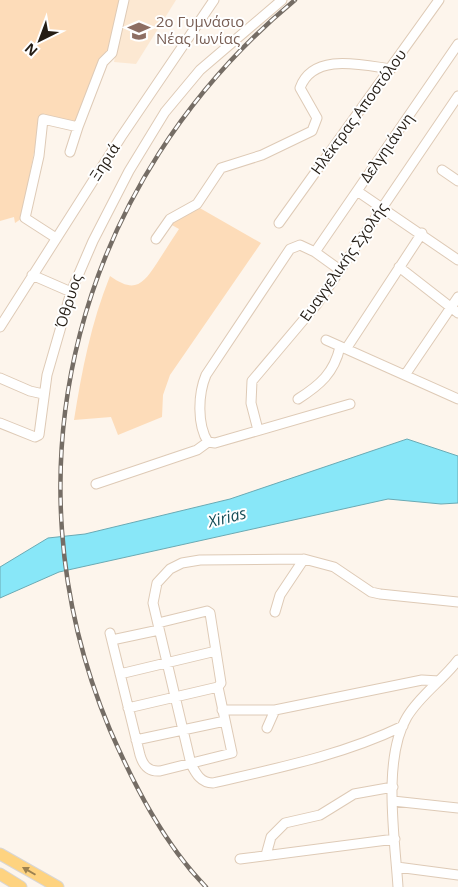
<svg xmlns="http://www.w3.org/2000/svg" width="458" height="887" font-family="'Open Sans',sans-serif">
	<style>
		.built { fill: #fce8d2 }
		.green { fill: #fddcb9 }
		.water { fill: #88e7f8; stroke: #6aaab4 }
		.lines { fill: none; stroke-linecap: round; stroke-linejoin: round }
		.minor-casing { stroke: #decab6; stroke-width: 11 }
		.major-casing { stroke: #d8d6d5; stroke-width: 13 }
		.minor { stroke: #fff; stroke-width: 9 }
		.major { stroke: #fed380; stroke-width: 11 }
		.rail-casing { stroke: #756d65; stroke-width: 4.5 }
		.rail { stroke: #fff; stroke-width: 2.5; stroke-dasharray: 8; stroke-linecap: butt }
		.oneway { fill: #9c8150 }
		.labels { text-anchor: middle; stroke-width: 4; stroke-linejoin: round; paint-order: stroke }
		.education-label { font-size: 15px; fill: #785e54; stroke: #fff; text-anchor: start }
		.street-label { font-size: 15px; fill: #241d15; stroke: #fff }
		.water-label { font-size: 16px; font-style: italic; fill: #164e58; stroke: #fff }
	</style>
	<rect width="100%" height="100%" fill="#fdf5ec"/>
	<!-- built -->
	<path class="built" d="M127,0h49l-40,64 -22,-2z"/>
	<!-- green -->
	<path class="green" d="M0,0h122l-12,52 -33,72 -36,-7 -20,102 -6,4 -1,-6 -14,4z
		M198,207l63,36 -91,132 -7,20 -1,22 -44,18 -7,-18 -37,3c8,-50 17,-97 36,-144 24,17 32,10 47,-13 7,-11 14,-22 22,-34l-9,-5z"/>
	<!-- water -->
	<path class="water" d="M407,439l51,17v47l-17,1 -53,-5 -329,73 -59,26v-31l48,-29 37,-4 145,-35z"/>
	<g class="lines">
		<!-- minor casing -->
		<g class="minor-casing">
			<path id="minor" d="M70,152l8,-25
				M442,170l16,11
				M357,191l101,69
				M279,223l160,-223
				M56,238l-31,-20 14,-62 4,-37 35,8 25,-65 9,-9 12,-53
				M156,239l14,-20 27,-15 24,-36 41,-13 50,-24 5,-13 -17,-30c13,-36 62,-23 91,-19
				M315,252l143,-208
				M399,267l59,46
				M340,270l-25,-18 -15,-7 -10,4 -84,126c-8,19 -9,50 2,67l7,1 135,-39
				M32,275l39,17
				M0,327l121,-190 93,-137
				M326,340l132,59
				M346,349l76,-116
				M405,375l53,-78
				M0,378l30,13 13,3
				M298,399c22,-14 36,-26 42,-52
				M0,423l35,14 4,-2 8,-60 24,-83 22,-51 36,-70 36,-59 35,-42 82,-70
				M258,430l-7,-27 1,-22 65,-77 141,-208
				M96,484l101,-34 11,-8
				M275,612l5,-17 24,-36
				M110,633l30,122c3,10 8,17 20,16l72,-18 -14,-66 3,-4 -11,-70 -3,-2 -49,12
				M112,640l47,-10
				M120,674l96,-23
				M128,708l90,-21
				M222,710h53l147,-30 17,1
				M403,726c-60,29 -125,42 -190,57 -12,0 -17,-9 -22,-19l-38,-161 4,-20 13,-14 12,-6 18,-3 104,-1 30,8 37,25 9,2 78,8
				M267,728l8,-18
				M136,740l89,-19
				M393,801l65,7
				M266,855l5,-18 14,-14 35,-8 34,-21 39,-7
				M240,859l155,-20
				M397,867l61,8
				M398,887c-3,-48 -16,-128 9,-170 13,-22 36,-37 51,-57"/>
		</g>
		<!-- major casing -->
		<g class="major-casing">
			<path id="major" d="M0,854l58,33
				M0,874l21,13"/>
		</g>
		<!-- minor -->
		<use href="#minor" class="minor"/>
		<!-- major -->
		<use href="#major" class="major"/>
		<!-- rail casing -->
		<g class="rail-casing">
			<path id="rail" d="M206,887c-42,-43 -72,-102 -96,-157 -110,-262 -32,-550 185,-730"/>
		</g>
		<!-- rail -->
		<use href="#rail" class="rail"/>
	</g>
	<!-- one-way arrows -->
	<defs><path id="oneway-solid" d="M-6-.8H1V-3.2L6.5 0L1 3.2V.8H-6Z" transform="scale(1.25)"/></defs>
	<use class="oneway" href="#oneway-solid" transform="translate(29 871) rotate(-150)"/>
	<!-- icons -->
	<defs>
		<g id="school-bare" transform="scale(1.725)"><path d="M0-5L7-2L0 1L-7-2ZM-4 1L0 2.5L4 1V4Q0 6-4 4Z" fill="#8d6e63" stroke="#fff" stroke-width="2.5" paint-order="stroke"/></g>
	</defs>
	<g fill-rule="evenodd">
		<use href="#school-bare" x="139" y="31"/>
	</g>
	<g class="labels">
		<!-- education labels -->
		<g class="education-label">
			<text x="156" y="27">2ο Γυμνάσιο<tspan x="156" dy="17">Νέας Ιωνίας</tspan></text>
		</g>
		<!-- street labels -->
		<g class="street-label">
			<text transform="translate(359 112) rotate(-54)" y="5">Ηλέκτρας Αποστόλου</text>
			<text transform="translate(387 148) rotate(-55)" y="5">Δελγηιάννη</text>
			<text transform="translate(105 162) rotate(-57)" y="5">Ξηριά</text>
			<text transform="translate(344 262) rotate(-55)" y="5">Ευαγγελικής Σχολής</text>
			<text transform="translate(69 301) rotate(-72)" y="5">Όθρυος</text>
		</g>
		<!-- water labels -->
		<g class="water-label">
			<text transform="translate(227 517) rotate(-14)" y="6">Xirias</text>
		</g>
	</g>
	<!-- north arrow -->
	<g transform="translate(40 40) rotate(222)" stroke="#ffffff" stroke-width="4" paint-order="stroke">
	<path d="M0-4L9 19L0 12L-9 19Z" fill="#241d15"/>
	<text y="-8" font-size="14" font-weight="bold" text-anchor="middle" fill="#241d15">N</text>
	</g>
</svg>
